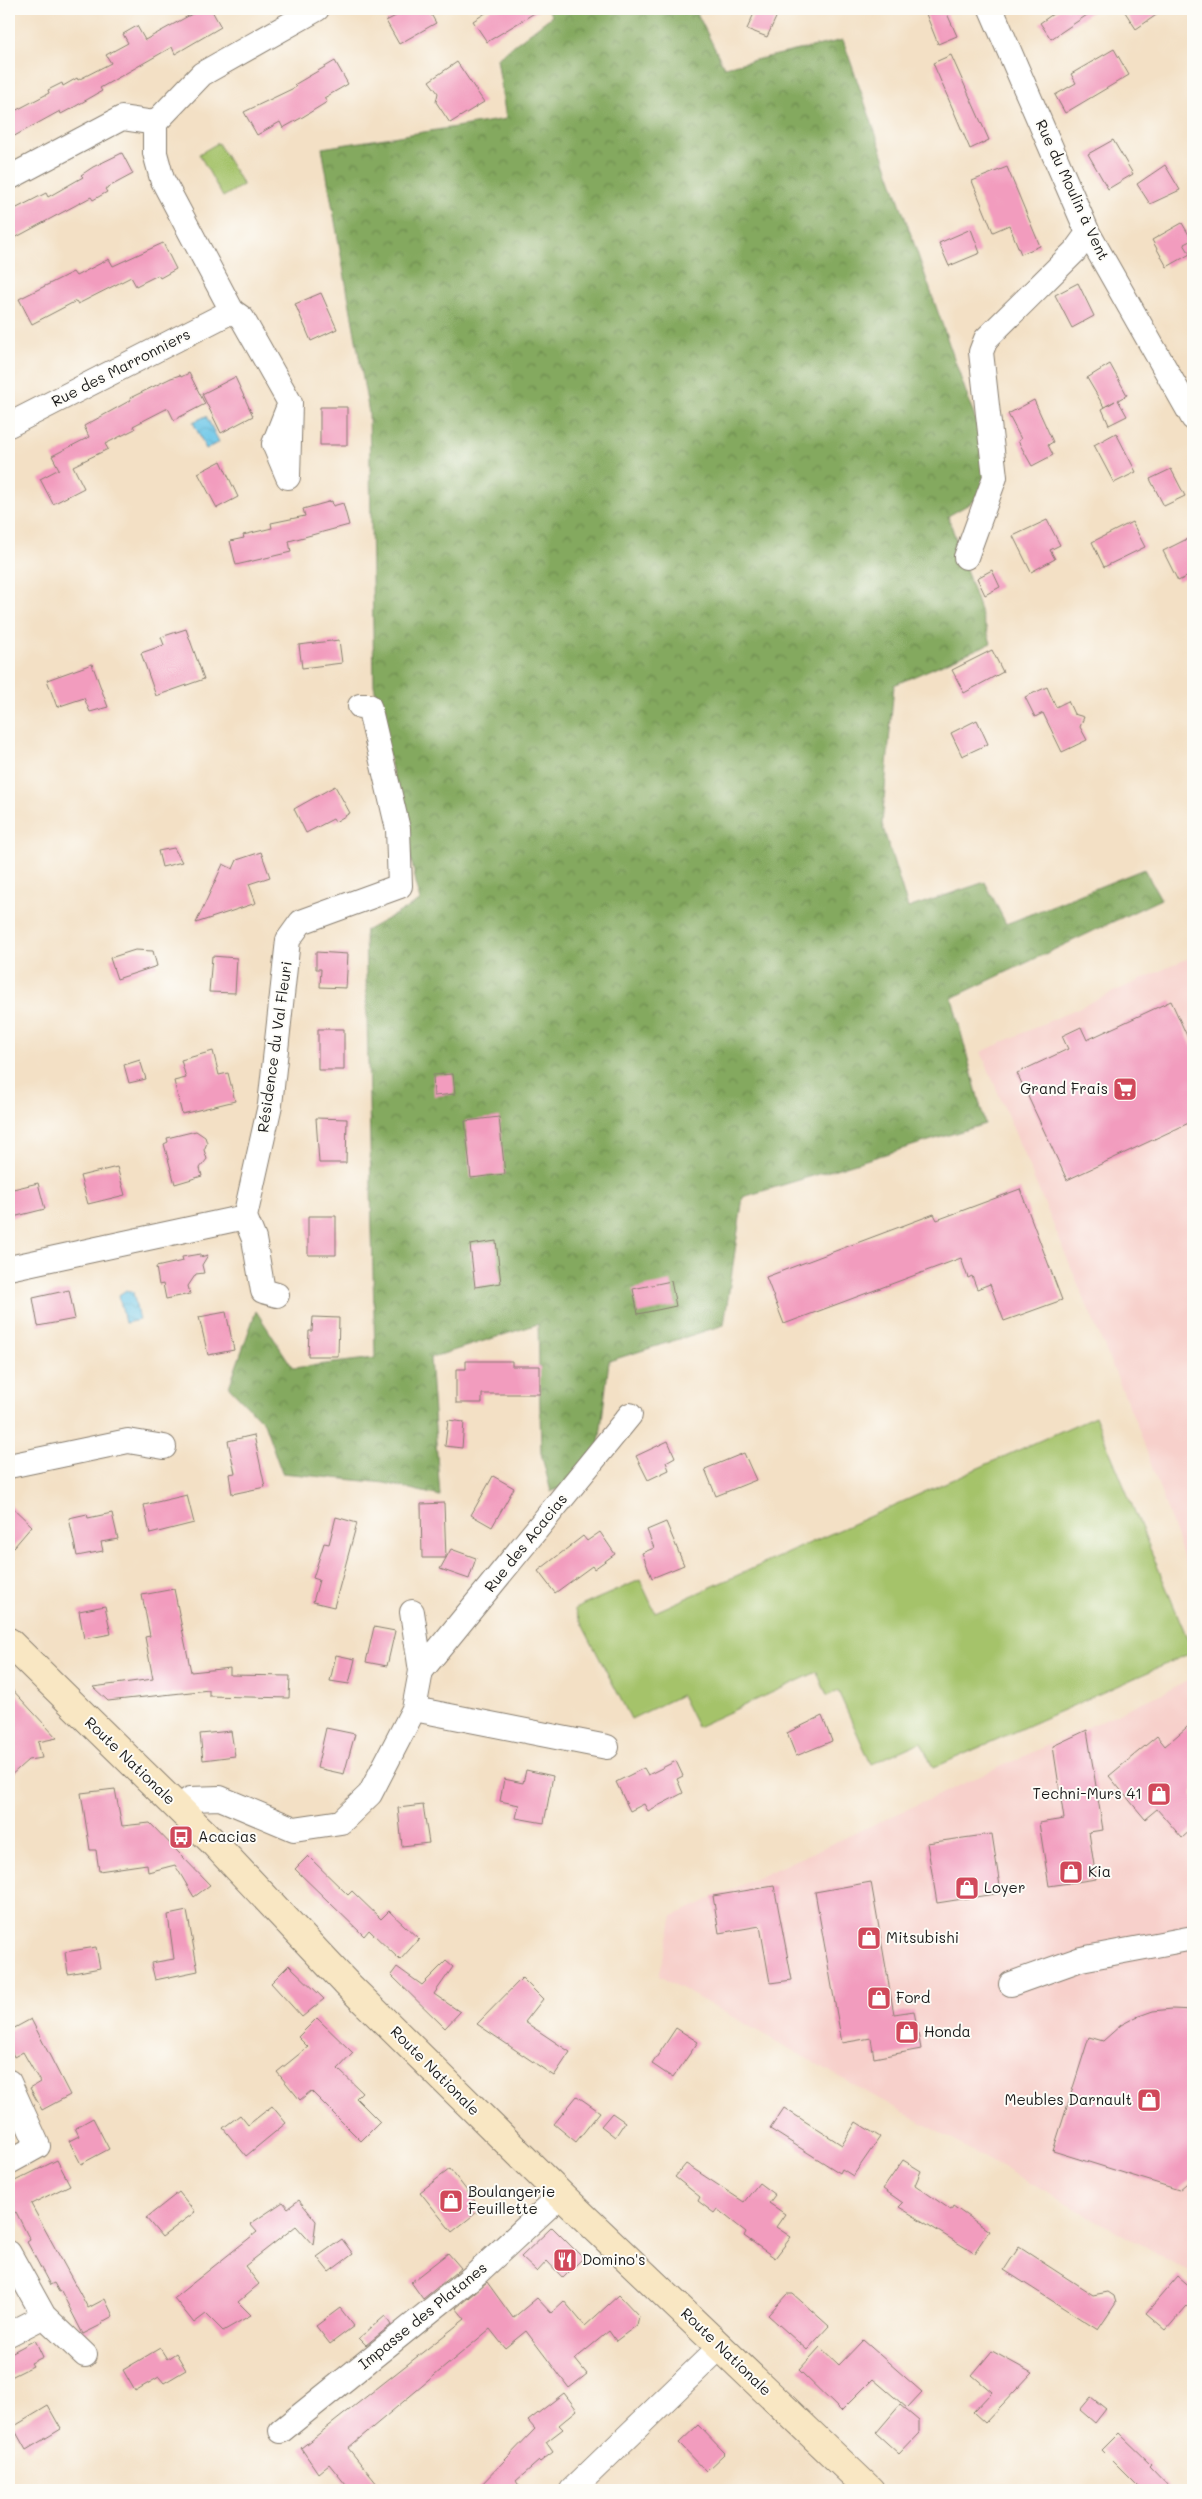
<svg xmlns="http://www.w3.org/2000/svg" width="1202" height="2499" font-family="Mali,sans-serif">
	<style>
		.built { fill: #f7d0cb }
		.forest { fill: url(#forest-crowns); stroke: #50623e }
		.garden { fill: #a5c36b; stroke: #607044 }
		.water { fill: url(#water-waves); stroke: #427082 }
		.building { fill: #f29cbe }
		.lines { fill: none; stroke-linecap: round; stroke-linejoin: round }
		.minor-casing { stroke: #887e70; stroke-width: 26 }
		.secondary-casing { stroke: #887e70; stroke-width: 30 }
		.minor { stroke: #fff; stroke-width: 24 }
		.secondary { stroke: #f9e7c3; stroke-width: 28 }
		.labels { text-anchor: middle; stroke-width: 4; stroke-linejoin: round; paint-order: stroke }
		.street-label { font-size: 15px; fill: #1c1c1c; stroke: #fdfcf7 }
		.poi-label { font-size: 15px; fill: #1c1c1c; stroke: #fdfcf7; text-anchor: start }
	</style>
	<defs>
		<pattern id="forest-crowns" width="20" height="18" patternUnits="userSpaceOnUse" patternTransform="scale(1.25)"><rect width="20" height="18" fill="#84a95f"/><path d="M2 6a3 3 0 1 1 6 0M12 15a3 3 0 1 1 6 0" fill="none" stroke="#6b894e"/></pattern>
		<pattern id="water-waves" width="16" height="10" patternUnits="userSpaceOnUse" patternTransform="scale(1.25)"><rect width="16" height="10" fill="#68c5e7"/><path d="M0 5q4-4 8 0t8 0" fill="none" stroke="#5aa9c6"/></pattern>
	</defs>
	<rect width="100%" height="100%" fill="#fdfcf7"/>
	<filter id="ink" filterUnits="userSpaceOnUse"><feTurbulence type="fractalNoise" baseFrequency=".02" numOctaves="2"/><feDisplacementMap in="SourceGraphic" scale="10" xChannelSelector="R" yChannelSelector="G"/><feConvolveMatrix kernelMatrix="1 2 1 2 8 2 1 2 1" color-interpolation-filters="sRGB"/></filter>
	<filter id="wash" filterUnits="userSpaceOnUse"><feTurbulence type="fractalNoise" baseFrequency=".0096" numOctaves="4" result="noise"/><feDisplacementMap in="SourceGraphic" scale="20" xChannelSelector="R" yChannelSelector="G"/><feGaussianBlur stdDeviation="1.12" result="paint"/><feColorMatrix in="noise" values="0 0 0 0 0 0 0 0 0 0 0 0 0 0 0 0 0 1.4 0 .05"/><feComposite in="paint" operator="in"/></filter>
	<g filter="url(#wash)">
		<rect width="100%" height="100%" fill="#f3e0c5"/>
		<!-- built -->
		<path class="built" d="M1193,956v628l-54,-154 -158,-378z
			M1193,1679v595l-534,-298 14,-60z"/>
		<!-- forest -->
		<path class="forest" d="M547,9h58l3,3 5,-3h82l29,58 119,-27 156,447 -51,29 43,127 -97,42 -12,139 26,84 77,-26 21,42 138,-55 17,30 -209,99 33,126 -242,73 -19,128 -115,36 -13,109 -45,22 -10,-39 -3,-129 -108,34 10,138 -55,-13 -103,-10 -18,-50 -35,-36 27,-76 37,57 82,-10 -10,-427 55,-30 -46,-216 -5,-272 -47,-265 184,-29 -9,-61 55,-42z"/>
		<!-- garden -->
		<path class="garden" d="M218,143l25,42 -20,12 -24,-43z
			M1095,1416l98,236 -260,116 -12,-26 -50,22 -33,-73 -11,5 -10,-24 -120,55 -16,-32 -50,24 -57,-110 66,-29 15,32z"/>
		<!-- water -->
		<path class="water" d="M206,416l13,26 -13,7 -13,-27z
			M126,1290l7,2 6,28 -14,3 -6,-28z"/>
		<g id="blocks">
			<!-- building -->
			<path class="building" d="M201,9h10l10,18 -46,27 -3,-7 -72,41 2,3 -26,15 -15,8 -1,-3 -51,28v-25l40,-21 -1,-3 14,-7 1,3 14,-8 1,2 33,-17 -5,-8 22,-12 -5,-9 14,-8 8,14z
				M409,9h19l8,14 -37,21 -13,-23z
				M492,9h49l-54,33 -14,-21z
				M756,9h24l-13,28 -20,-8z
				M924,9h21l12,27 -19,8z
				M1060,9h36l-45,30 -11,-16z
				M1123,9h42l-29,20z
				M1114,49l15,26 -64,38 -10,-18 21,-12 -5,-9z
				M951,55l38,85 -19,9 -37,-86z
				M335,61l13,23 -24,14 3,4 -26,16 -18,10 -3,-6 -23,13 -13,-23 52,-25 -2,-2z
				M457,62l27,40 -34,21 -14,-21 2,-9 -9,-12z
				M1113,140l20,34 -25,15 -20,-35z
				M122,153l11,21 -28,15 2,3 -14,8 -2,-3 -82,44v-29l37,-19 2,4 35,-20 -2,-2 12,-8z
				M1165,165l15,25 -30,14 -13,-20z
				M1007,167l33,79 -19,8 -12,-29 -16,7 -21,-51z
				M1182,223l10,17 -8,4 6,10 -23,13 -15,-27z
				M971,229l9,24 -31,13 -10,-23z
				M163,243l13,26 -16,9 -2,-3 -22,11 -5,-9 -53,27 -2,-3 -44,23 -13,-25 54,-27 3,4 33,-17 4,7z
				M1078,283l16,33 -22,12 -17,-33z
				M321,293l16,36 -26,12 -16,-37z
				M1110,364l17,31 -9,5 9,16 -18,9 -7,-16 13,-8 -11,6 -17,-29z
				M189,373l16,31 -31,16 -6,-12 -35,18 2,3 -30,15 3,5 -35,17 11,22 -31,16 -13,-25 19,-10 -7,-13 37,-19 -5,-11 47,-26 -1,-2 41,-20 9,-3 1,2z
				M235,377l18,39 -32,17 -19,-39z
				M1034,400l19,42 -5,3 5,10 -21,11 -14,-25 3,-2 -13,-25z
				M320,407h27v38h-27z
				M1116,433l20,39 -22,11 -20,-38z
				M221,461l17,36 -21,11 -19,-35z
				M1171,469l14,27 -21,10 -14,-27z
				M332,501l1,5 10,-3 6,22 -60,16 2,11 -55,13 -6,-24 14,-3 -1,-3 29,-7 -1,-5 34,-7 -2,-7z
				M1047,520l13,25 -10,5 5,9 -24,13 -18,-36z
				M1132,522l13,25 -41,20 -12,-25z
				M1193,536v38l-15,7 -15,-30z
				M992,570l8,17 -15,8 -8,-17z
				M186,629l18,50 -48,17 -15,-43 23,-8 -3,-8z
				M339,640l3,23 -40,5 -3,-23z
				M992,650l11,22 -39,21 -12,-23z
				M92,664l16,43 -18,5 -6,-14 -27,9 -10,-27z
				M1047,687l9,20 12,-6 6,13 10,3 -4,10 7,13 -25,12 -19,-39 -8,4 -10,-20z
				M977,720l11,24 -26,12 -11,-23z
				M335,786l15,27 -15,9 -2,-3 -27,14 -12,-24z
				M174,848l8,14 -20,5 -4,-16z
				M261,852l9,25 -21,7 7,19 -60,20 27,-59 10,5 4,-9z
				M135,950l18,1 4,15 -40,13 -7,-21z
				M316,952l32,2 -2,34 -26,-1 1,-18h-5z
				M212,956l25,2 -2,35 -26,-1z
				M1171,1001l22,48v72l-126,59 -50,-107 51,-24 -6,-13 19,-9 6,13z
				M318,1029h26v41h-26z
				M213,1051l6,24 9,-2 7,28 -53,13 -8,-33 12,-3 -5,-18z
				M140,1060l6,19 -17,4 -5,-18z
				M453,1074l2,20 -21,2 -1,-21z
				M499,1117l6,57 -34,4 -6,-57z
				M316,1118l31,1 -1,44h-27z
				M196,1131l9,6 2,6 -3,7 3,9 -7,9 2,8 -27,8 -11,-40 4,-2 -1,-4z
				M117,1167l8,28 -37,9 -8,-28z
				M38,1183l7,26 -36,9v-28z
				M1020,1189l42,111 -58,21 -14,-37 -13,5 -5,-13 -4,2 -7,-20 -177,66 -18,-47 168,-63 3,6z
				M308,1216h28v39h-28z
				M496,1241l5,42 -26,4 -5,-42z
				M200,1254v3l8,-2 -6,10 2,8 -8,1 -8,12 2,8 -24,5 -3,-15 -4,1 -3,-18 27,-6 -1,-4z
				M671,1281l5,25 -38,8 -5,-25z
				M69,1290l6,29 -37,7 -5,-28z
				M226,1312l8,38 -26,5 -9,-38z
				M313,1317l26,1 -1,38h-30l1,-25h3z
				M466,1361h46v5h28v28h-58v9h-26v-34h10z
				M448,1420l16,2 -2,26 -17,-2z
				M254,1435l11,52 -33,7 -3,-20 6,-1 -7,-32z
				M668,1441l7,16 -9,5 3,8 -21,10 -12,-24z
				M744,1453l12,27 -40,16 -11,-27z
				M493,1476l21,12 -22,39 -21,-12z
				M187,1495l7,28 -44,11 -6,-29z
				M444,1503l2,55h-24l-1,-54z
				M9,1504l23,22 -23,27z
				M112,1513l6,26 -17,3 2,9 -26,5 -8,-38 18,-4 1,4z
				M336,1517l21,6 -23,84 -21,-5 6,-22 -6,-2 11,-35 5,1z
				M666,1522l18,43 -32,13 -10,-25 12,-5 -7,-18z
				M600,1532l15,22 -21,15 -2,-3 -37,27 -17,-22 45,-35 4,5z
				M451,1549l25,9 -7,21 -29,-10z
				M174,1589l17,83 39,-4v7l60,1 -1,22 -80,-2v-6l-101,11 -15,-14 60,-8 -8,-42 5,-1 -8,-41z
				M105,1606l6,28 -27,5 -5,-28z
				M374,1627l21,4 -8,35 -21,-4z
				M336,1655l19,4 -6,25 -19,-3z
				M9,1686l48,52 -19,4 4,16 -14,2 -19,17z
				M822,1716l10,25 -36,15 -9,-23z
				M1193,1722v106l-11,10 -25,-29 -12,10 -36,-43 48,-40 8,10z
				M326,1728l29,6 -11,40 -27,-6z
				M1087,1730l16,100 -14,2 7,47 -47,7 -10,-63 25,-4 -11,-73z
				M231,1731l4,25 -32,4 -3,-26z
				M676,1761l7,15 -6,3 6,14 -35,18 -4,-7 -14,7 -14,-29 28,-14 4,7z
				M526,1770l27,6 -9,47 -28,-5 3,-13 -19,-4 4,-22 19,4z
				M115,1789l7,37 28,-3 60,62 -16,12 -19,-32 -27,7 -1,-8 -48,7 -3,-21h-6l-9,-57z
				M423,1805l6,38 -27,3 -4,-38z
				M992,1834l9,59 -64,10 -10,-60z
				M308,1856l40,39 4,-4 29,28 8,-8 30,28 -19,21 -31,-30 -5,6 -69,-67z
				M871,1882l23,132 20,-3 7,38 -47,9 -3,-20 -29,5 -27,-151z
				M774,1886l18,94 -22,3 -10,-57 -41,7 -6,-37z
				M187,1911l11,60 -43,9 -4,-17 23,-4 -6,-44z
				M96,1947l4,21 -32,6 -3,-22z
				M446,1961l7,6 -19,27 26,18 -15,16 -54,-53 6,-8 25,18z
				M289,1965l35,34 -22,18 -31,-34z
				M522,1978l21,21 -18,23 45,30 -16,24 -77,-52z
				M1172,2009l21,1v168l-14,12 -126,-39 36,-114 14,4 18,-16 15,-8 17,-6z
				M317,2018l36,35 -15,16 24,23 -6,6 24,24 -19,19 -50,-50 -11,9 -23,-28 31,-25 -10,-10z
				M31,2019l39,76 -28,15 -12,-22 10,-6 -17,-30 -9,5 -5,-12v-14z
				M676,2028l22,14 -25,36 -21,-14z
				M577,2096l23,16 -24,30 -22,-18z
				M272,2106l14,17 -40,33 -23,-28 17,-13 8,10z
				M784,2108l58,37 14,-23 24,15 -27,39 -11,-7 -2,4 -70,-44z
				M612,2113l13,9 -10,15 -14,-11z
				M93,2118l16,31 -28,15 -12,-23 10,-5 -4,-8z
				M57,2160l13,25 -39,19 57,104 17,-9 8,17 -11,6 1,2 -20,10 -22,-43 -2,1 -5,-9 -4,2 -23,-43 3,-2 -14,-28 -7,4v-32z
				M903,2160l18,11 -6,14 36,25 2,-4 36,25 -15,22 -75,-46 4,-4 -20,-14z
				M686,2164l58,38 15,-19 16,12 -6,8 16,11 -9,13 15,10 -16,21 -31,-22 2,-4 -29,-23 -3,4 -16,-12 2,-4 -25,-20z
				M450,2169l31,40 -29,23 -32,-40z
				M179,2192l16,20 -33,25 -16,-19z
				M299,2200l17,21 -3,24 -17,-19 -51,40 14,18 -21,18 13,13 -28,16 -17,-17 -12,9 -20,-25 83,-66 -7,-8 33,-22 5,6z
				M552,2227l31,31 -20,20 -16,-17 -10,11 -16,-15z
				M342,2239l11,15 -24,18 -12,-15z
				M1019,2247l74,48 15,-3 6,4 2,7 -18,27 -94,-60z
				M448,2253l13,15 -38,31 -12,-17z
				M1178,2276l15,13v10l-27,31 -20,-17z
				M487,2282l26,36 24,-20 14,15 13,-12 21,25 34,-31 20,21 -2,9 -21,16 -7,-10 -34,28 12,15 -18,14 -43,-57 -21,17 -15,-19 -142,119 34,42h-32l-21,-26 -11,9 -17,-25 164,-129 -9,-11z
				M787,2294h6l36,32 -22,24 -39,-35z
				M340,2308l14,18 -24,18 -14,-18z
				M385,2316l6,9 -25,20 -7,-7z
				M35,2340l8,17 -12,6 2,3 -24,12v-24z
				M863,2340l59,52 -15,16 -34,-29 -32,32 -42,-41 21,-23 19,18z
				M160,2348l7,11 9,-6 10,17 -22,13 -5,-6 -24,14 -12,-21z
				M992,2351l40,22 -47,50 -12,-11 19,-20 -20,-17z
				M564,2393l13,17 -18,15 4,4 -17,13 7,10 -13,10 -1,-1 -23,20 6,9h-46l59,-61 -7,-8z
				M1091,2397l15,12 -11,14 -15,-13z
				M900,2405l19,16v12l-20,21 -23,-21z
				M48,2406l13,23 -35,21 -13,-23z
				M698,2425l27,28 -19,18 -27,-28z
				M1119,2433l32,31 -2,2 23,24h-30l-40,-40z"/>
		</g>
	</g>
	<g filter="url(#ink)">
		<use href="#blocks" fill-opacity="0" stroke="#887e70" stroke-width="1"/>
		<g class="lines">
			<!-- minor casing -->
			<g class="minor-casing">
				<path id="minor" d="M991,9l97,224 105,185
					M155,123v30l7,26 70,132 10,7 48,85 -2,74 -14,-33 16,-41
					M9,178l113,-60 33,5 47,-49 115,-65
					M9,425l223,-114
					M966,557l29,-80 -14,-125 5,-13 89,-88 13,-18
					M245,1217l9,22 9,52 14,4
					M9,1268l236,-51 25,-112 18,-165 13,-18 99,-36 -2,-57 -29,-123h-9
					M9,1466l119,-25 36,6
					M421,1671l209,-256
					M414,1709l193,38
					M178,1808l12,-9 30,-1 74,31 47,-7 29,-28 44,-85 7,-38 -9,-59
					M1011,1984l70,-25 112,-21
					M9,2082l29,64 -29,16
					M9,2253l35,63 41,39
					M9,2334l35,-18
					M281,2431l195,-157 85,-79
					M572,2490l149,-144"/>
			</g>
			<!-- secondary casing -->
			<g class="secondary-casing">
				<path id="secondary" d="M9,1642l202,198 135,143 215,212 309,295"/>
			</g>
			<!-- minor -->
			<use href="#minor" class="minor"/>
			<!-- secondary -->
			<use href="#secondary" class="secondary"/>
		</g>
	</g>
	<!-- icons -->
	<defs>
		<g id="supermarket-square" transform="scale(1.25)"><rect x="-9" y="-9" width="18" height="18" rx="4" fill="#d1495b" stroke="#fdfcf7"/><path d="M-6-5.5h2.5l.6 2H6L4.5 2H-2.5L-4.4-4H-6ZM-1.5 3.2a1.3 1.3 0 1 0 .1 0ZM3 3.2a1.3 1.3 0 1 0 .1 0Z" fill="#fff"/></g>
		<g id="shop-square" transform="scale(1.25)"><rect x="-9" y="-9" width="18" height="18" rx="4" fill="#d1495b" stroke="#fdfcf7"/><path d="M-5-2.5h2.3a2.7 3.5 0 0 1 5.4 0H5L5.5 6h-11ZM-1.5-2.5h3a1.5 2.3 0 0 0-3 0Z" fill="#fff"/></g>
		<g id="bus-square" transform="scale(1.25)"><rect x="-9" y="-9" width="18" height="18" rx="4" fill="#d1495b" stroke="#fdfcf7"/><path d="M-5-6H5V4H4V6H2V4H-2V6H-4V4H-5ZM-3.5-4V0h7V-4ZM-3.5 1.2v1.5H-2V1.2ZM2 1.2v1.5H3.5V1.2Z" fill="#fff"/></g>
		<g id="restaurant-square" transform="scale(1.25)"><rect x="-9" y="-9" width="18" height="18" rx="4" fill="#d1495b" stroke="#fdfcf7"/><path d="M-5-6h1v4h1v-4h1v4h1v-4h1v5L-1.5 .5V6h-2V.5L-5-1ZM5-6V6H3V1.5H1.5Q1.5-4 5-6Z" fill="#fff"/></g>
	</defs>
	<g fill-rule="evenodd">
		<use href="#supermarket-square" x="1125" y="1089"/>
		<use href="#shop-square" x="1159" y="1794"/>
		<use href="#bus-square" x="181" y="1837"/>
		<use href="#shop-square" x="1071" y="1872"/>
		<use href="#shop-square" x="967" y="1888"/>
		<use href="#shop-square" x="869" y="1938"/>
		<use href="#shop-square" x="879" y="1998"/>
		<use href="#shop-square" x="907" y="2032"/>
		<use href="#shop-square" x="1149" y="2100"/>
		<use href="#shop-square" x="451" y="2201"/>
		<use href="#restaurant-square" x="565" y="2260"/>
	</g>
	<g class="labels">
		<!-- street labels -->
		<g class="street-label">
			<text transform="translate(1072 190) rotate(65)" y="5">Rue du Moulin à Vent</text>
			<text transform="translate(121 368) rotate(-27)" y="5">Rue des Marronniers</text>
			<text transform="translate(275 1047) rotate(-82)" y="5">Résidence du Val Fleuri</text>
			<text transform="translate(526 1543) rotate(-51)" y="5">Rue des Acacias</text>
			<text transform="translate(130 1761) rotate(44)" y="5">Route Nationale</text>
			<text transform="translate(435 2071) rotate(45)" y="5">Route Nationale</text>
			<text transform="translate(423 2316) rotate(-39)" y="5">Impasse des Platanes</text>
			<text transform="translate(726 2352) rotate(44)" y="5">Route Nationale</text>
		</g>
		<!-- poi labels -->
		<g class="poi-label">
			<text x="1108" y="1094" text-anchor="end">Grand Frais</text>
			<text x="1142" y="1799" text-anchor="end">Techni-Murs 41</text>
			<text x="198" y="1842">Acacias</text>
			<text x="1088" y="1877">Kia</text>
			<text x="984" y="1893">Loyer</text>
			<text x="886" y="1943">Mitsubishi</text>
			<text x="896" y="2003">Ford</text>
			<text x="924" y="2037">Honda</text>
			<text x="1132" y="2105" text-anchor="end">Meubles Darnault</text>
			<text x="468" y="2197">Boulangerie<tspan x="468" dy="17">Feuillette</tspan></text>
			<text x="582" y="2265">Domino's</text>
		</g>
	</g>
	<!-- margin -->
	<rect width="1202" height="2499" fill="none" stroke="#fdfcf7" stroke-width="30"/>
</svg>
